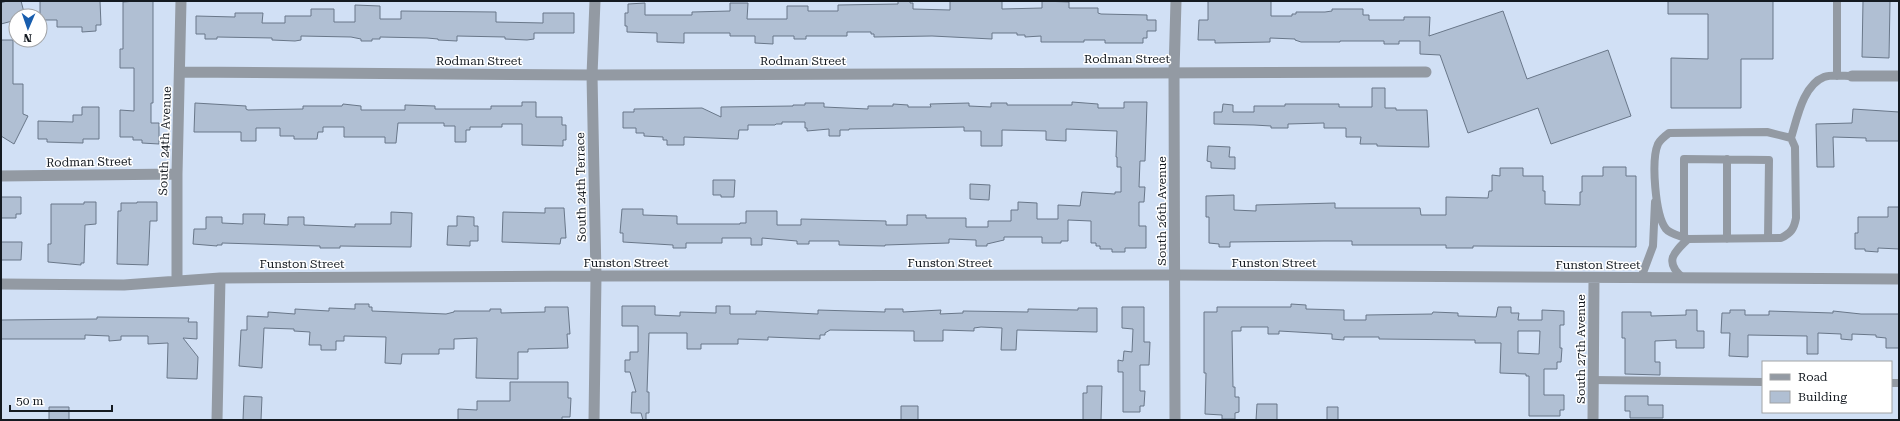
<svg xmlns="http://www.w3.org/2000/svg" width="1900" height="421" font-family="'Roboto Serif',serif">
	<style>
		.building { fill: #b0bfd3; stroke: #697789; fill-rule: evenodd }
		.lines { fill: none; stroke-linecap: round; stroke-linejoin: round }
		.service { stroke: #939aa3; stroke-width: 8 }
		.minor { stroke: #939aa3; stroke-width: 11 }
		.tertiary { stroke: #939aa3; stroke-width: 11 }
		.labels { text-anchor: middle; stroke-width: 3; stroke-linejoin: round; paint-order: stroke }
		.street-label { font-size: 12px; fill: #141a21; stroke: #fff }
	</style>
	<rect width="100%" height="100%" fill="#d1e0f5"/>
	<!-- building -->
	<path class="building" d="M7,1h14l4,15h-9v4l-15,4v-21z
		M40,1h60l1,24h-5v6l-14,1v-5h-25v-7h-17z
		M136,1h17v102h-2v20h8v21l-17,-1v-3h-9v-3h-13v-27l14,1v-43h-14v-19h3v-47z
		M898,1h12v2h3v6l37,1v-9h52v8l40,-1v-7l27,1v6h29v5l3,1 46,1v5h9v11h-9v7h-4v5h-38v-3h-21v2h-43v-6l-16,1v-2h-8v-2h-25v6l-60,-3 -58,1v-3h-3v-2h-24v4h-41v3h-12v-3h-21v8l-18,-1v-7h-25v-3h-46v10l-27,-1v-9l-30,-1v-6h-2v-13h3v-9l17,-1v12h47v-3l38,-1v-8h18l-1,16h40v-13h21v5h30v-6l60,-1z
		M1208,1h63v15h21v-2h4v-2h29l7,-1v-2h31v6h6v5h35v-3h26l-1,19 74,-25 24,68 81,-29 23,66 -80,28 -13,-36 -70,25 -28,-78 -20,-1v-13h-21v3h-15v-3h-44v1h-39l-6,-2v-1l-25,-1v4l-55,1v-3h-17l1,-20h9z
		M1668,1h105v58h-32v49h-70v-50l37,1v-45h-40z
		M1863,1h27l-1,57 -27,-1z
		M355,5l25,1v13h21v-8l95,1v10l47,1v-10h31v20h-40v6l-7,1 -22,-1v-2l-48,-1v5l-19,-1v-1l-11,-1 -47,-1v2h-8v2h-11v-2l-10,-2 -50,-1v4l-6,1 -23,-1v-2l-55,-1v2h-12v-5h-9v-18l39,1v-4h28l-1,10h23v-7h26v-7h23v13h21z
		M1,40h12v44h10v30l5,2 -14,28 -13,-8z
		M1372,88h13v20h11v2h31l2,37 -52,-1v-2h-17l1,-7h-15v-9h-22v-5l-36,1v4h-17v-2l-17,-1 -40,-1v-12h8l1,-8 10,1v7h21v-6h31v-2h54v3h33z
		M522,102h14v15h26v8h4v15h-3v6l-41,-1v-21h-20v3h-32v3h-4v12h-11v-16h-11v-3h-46l-2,20h-11v-6h-41v-10h-21v5h-5l-1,7h-23v-3h-14v-8h-24v13h-15v-9h-47l1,-29 51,3v3l2,1 55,-1v-3h39l1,-2 18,2v4h44v-5l30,1v3h56v-3h31z
		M1072,102l26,2v4h26v-6h23l-2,59h-5l-1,26h6l-1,15h-5v24h7v22h-21v4h-13v-3h-12v-3h-4v-3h-5v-22l-23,-1v21h-7v2h-19v-6h-38v3l-17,4v2h-11v-6l-27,-1v4l-64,2v1l-46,-1v-4h-30v3h-12v-3l-35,-3v7h-11v-7h-29v5h-36v5h-13v-3l-50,-3v-9h-3l2,-24h21v6l34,1v8h63v-1h6v-12h31v14h24v-6l85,2v4h21v-10h19v3h40v9h22v-6h23v-11h7v-8l19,1v16h21v-14l22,1 2,-14 33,2v-2h6v-25h-4v-10h-1l1,-26 -51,-2v12l-20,-1v-9l-44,-1v16h-21v-15h-17v-4l-115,2v1h-9v6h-11v-7l-22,2v-3h-2v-6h-23v2h-6l-1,1h-27v5h-9l-1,9 -54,-2v8h-17v-5h-4v-3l-19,-1v-3h-8v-5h-13v-16h11v-3l68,-1 19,9v-10l72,-1v-1h12v-2h19v4l44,2v-3h25v-2l15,1v2h23l-1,-3 39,-1v3l22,1v-4h16v2h65z
		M82,107h17v32h-16v4l-36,-1v-3h-9v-18l35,1v-7h9z
		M1853,109l46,3v29h-33v-3l-33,-1 1,30h-17l-1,-43 36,-1z
		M1208,146l22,1 -1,10h6v12l-24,-1v-6l-4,-1z
		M1603,167h23v9h10v71l-163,-1v2h-27v-3h-94v-4h-28l-94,1v5h-11v-3l-10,-1v-26h-3v-21l28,-1v15l22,1v-6l79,-2v5h85l1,7h25v-18l42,1 1,-7h3v-16l8,1v-8h23v8h20v15h2v13l35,1v-13h2v-16h21z
		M713,180h22l-1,17h-13v-2h-8z
		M970,184l20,1 -1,15 -19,-1z
		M1,197h20v17h-5v4h-15z
		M84,202h12v22l-11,1 -1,38h-3v2l-33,-3v-18h3v-40h33z
		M137,202h20v19h-7l-2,44 -31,-1 1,-53h3v-8h16z
		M1888,207h11v42l-21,-1v4l-13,-1v-2h-10v-16h3v-16h30z
		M545,208h19l2,30h-5l-1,6 -58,-2 1,-30 42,1z
		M391,212l21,1 -1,34 -71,-1v2h-20v-2l-98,-3v2h-5v1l-24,-2 1,-15h12v-12h16v6l21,1v-10h22l-1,10 24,1v-8h16v8l51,2v-3h36z
		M457,216l17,1v9h4v15h-8v5l-23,-1 1,-19h9z
		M1,242h21l-1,18h-20z
		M355,304h14v3h3v4l74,3 8,-2v-1h36v-2h11v4l44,-1v-5h23l2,27h-3l1,14 -40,1v3h-10v27l-42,-1 1,-40 -23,1v10h-15v5h-37l-1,10 -16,-1 1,-26 -42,-1v5h-8v9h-15v-5h-12l1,-13 -16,-1v-2l-30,-1 -2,40 -23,-2 2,-36h6v-14l21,1v-5l27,2v-5l34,2v-3l26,1z
		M1291,304l15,1v4l38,1v10h22v-5l66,-1 1,-2 25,1v3l38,1 2,-10h13v6h8l-1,7h24v-10l22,1v14h-4v23h2l-1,14h-4v7h-13v26h20v15h-4v6h-31v-40h-3v-2l-26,-1 1,-30h-26v-3l-96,-1v-2h-35v3l-12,-1v-5l-53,-3v3h-11v-7h-27v4h-9l1,56h2v10h4v15l-4,1v6h-13v-4l-17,-1 1,-41h-2v-61h13v-5h74zM1518,331h22l-1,23 -21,-1z
		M622,306h33v9l25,1v-4l36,1v-7h14v8h26v-3l62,3v-4l67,2v-3h18v3l38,-2 -1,4 23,-1v-2l65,1v-3l50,1v-2h19v24l-80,-2 -1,20h-15l1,-22 -21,-1 -7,1v3l-31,-1v11h-29v-10l-84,-1 -5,3v2h-5v4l-52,-2v3l-30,-1v5h-37v5h-14v-16h-38l-2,59h2v21h-3v7h-3l-2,-7h-10l1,-21h4l-6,-20h-5v-12h5v-8h8v-26h-16z
		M1122,307h22v35h6l-1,23h-9v26h5l-1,15h-4v6h-17v-40h-5v-12l5,1 1,-10 8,1 1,-23 -11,-1z
		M1686,310h11v21h7v17h-28v-8l-21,1v21h5v13l-35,-1v-36h-3v-26h29v4l35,-1z
		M1730,310h15v5h24v-4l64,2v-2l28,3h38v34h-13v-10l-10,-1v-2l-24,-1v6l-11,-1v-5l-23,-1v21h-11v-18l-59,-1v22l-19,-1 1,-23h-9l1,-20h8z
		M97,317l92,1 -1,4h9v17l-14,-1 15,19 -1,22 -30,-1 1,-35 -20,1v-8h-27v4l-12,1v-5l-24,-1v4h-84v-19l96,-1z
		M510,382h58v16h3l-1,19h-8v3h-104v-11l19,1v-9h33z
		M1087,386h15l-1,34h-18v-27h4z
		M244,396l18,1 -1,23h-18z
		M1625,396h23v9h15v13h-33v-7h-5z
		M1257,404h20v16h-21z
		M901,406h17v14h-17z
		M49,407h20v13h-20z
		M1327,407h11v13h-11z"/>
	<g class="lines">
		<!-- service -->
		<path class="service" d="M1837,76v-75
			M1791,138c6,-19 12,-53 33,-61 8,-3 20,-1 28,-1
			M1727,159v80
			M1684,237v-78l85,1 -1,78
			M1641,278l12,-32 2,-44
			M1683,278c-19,-16 -10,-25 5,-39l93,-1c10,-5 13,-9 15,-20l-1,-71 -4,-9 -24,-6 -98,1c-4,3 -9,7 -11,11 -7,16 -3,71 8,85 4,5 15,7 22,10
			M1593,380l170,2
			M1891,383h8"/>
		<!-- minor -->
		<path class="minor" d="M180,72l412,3 834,-3
			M1852,76h47
			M1,176l176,-2
			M177,281v-107l4,-173
			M1,284l123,1 96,-7 376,-2 579,-1 724,4
			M217,420l3,-142
			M594,420l2,-144 -4,-201 3,-74
			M1593,420l1,-142"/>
		<!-- tertiary -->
		<path class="tertiary" d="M1175,420l-1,-348 2,-71"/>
	</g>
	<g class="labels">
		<!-- street labels -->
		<g class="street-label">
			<text x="1127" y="63">Rodman Street</text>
			<text x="479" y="65">Rodman Street</text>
			<text x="803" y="65">Rodman Street</text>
			<text transform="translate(165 141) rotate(-88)" y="4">South 24th Avenue</text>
			<text transform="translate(89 162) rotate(-1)" y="4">Rodman Street</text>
			<text transform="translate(581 187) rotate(-91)" y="4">South 24th Terrace</text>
			<text transform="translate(1162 211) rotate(-90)" y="4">South 26th Avenue</text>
			<text x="626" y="267">Funston Street</text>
			<text x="950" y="267">Funston Street</text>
			<text x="1274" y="267">Funston Street</text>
			<text x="302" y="268">Funston Street</text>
			<text x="1598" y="269">Funston Street</text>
			<text transform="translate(1581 349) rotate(-90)" y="4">South 27th Avenue</text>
		</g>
	</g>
	<!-- border -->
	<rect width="1900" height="421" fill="none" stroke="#141a21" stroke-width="4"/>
	<!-- legend -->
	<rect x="1762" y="361" width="130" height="52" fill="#ffffff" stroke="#a1a3a6"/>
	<rect x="1770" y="374" width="20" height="6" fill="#939aa3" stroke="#a1a3a6"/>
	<text x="1798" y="381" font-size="12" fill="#141a21">Road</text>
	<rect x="1770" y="391" width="20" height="12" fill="#b0bfd3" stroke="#a1a3a6"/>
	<text x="1798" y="401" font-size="12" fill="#141a21">Building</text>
	<!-- north arrow -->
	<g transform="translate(28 28) rotate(182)"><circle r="19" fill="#ffffff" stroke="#a1a3a6"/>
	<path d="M0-3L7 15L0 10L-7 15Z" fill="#185dad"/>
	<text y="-6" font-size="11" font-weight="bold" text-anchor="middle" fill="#141a21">N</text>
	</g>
	<!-- scale -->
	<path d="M10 405v6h102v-6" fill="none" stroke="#141a21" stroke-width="2"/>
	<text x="16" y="405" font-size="12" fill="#141a21" stroke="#ffffff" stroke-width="3" paint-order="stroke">50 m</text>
</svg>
